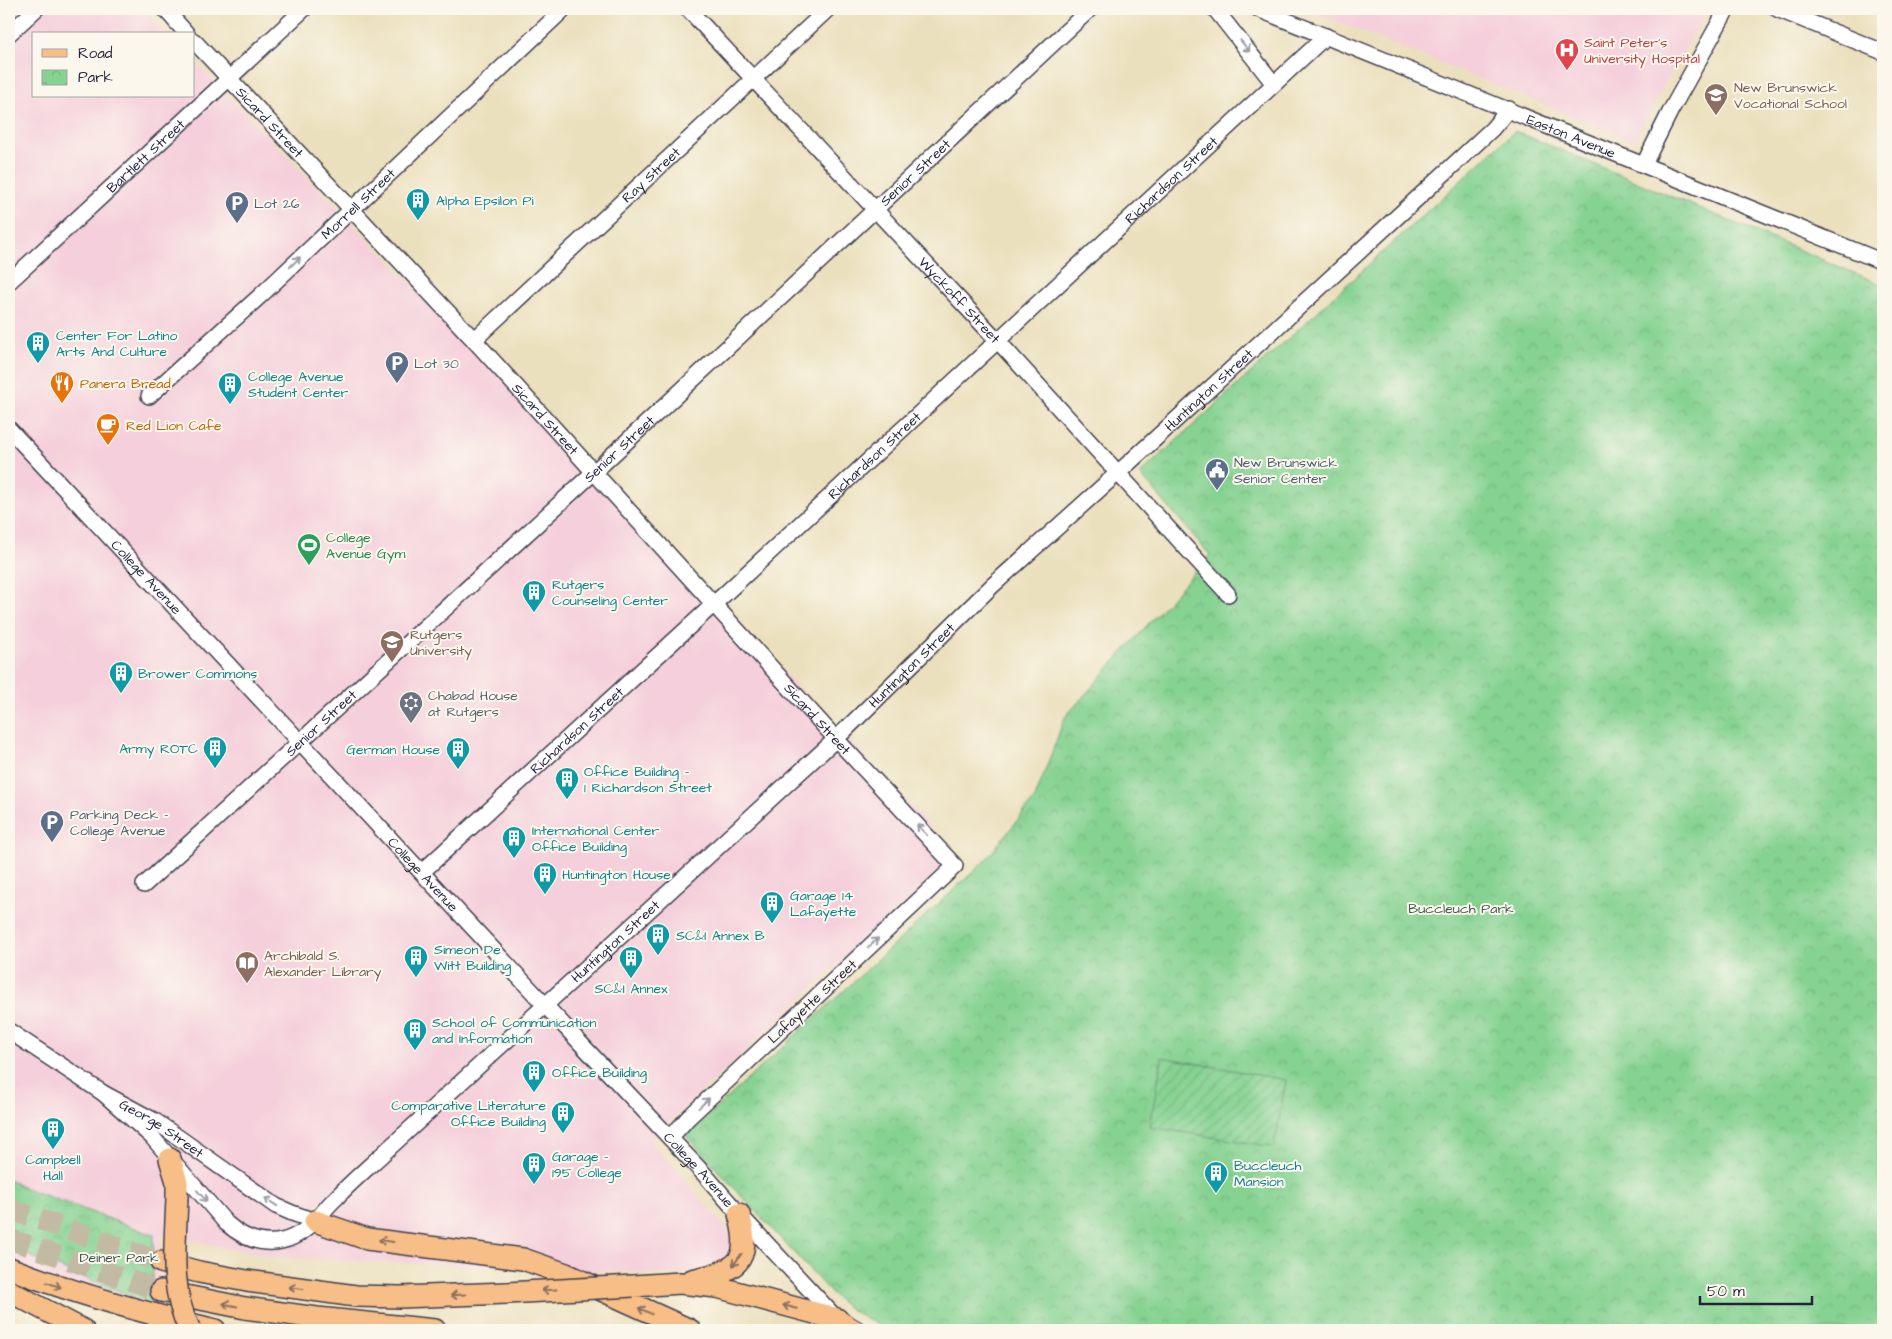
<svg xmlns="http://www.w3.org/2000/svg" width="1892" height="1339" font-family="'Architects Daughter',sans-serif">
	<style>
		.built { fill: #f5cfdb }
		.park { fill: url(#park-crowns); stroke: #547a66 }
		.garden { fill: url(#garden-furrows); stroke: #547a66 }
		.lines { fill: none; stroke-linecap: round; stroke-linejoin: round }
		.highway-tunnel { stroke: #c3baa3; stroke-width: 21; stroke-dasharray: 21 11; stroke-linecap: butt }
		.minor-casing { stroke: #403e4e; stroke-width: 18 }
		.major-casing { stroke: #403e4e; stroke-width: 21 }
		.highway-casing { stroke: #403e4e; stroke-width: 24 }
		.minor { stroke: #fff; stroke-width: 15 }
		.major { stroke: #f7be87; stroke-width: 19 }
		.highway { stroke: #f7be87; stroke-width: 21 }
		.highway-bridge-casing { stroke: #403e4e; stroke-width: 24; stroke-linecap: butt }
		.highway-bridge { stroke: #f7be87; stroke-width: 21 }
		.oneway { stroke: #9c9ca7 }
		.oneway2 { stroke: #8c7061 }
		.labels { text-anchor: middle; stroke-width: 4; stroke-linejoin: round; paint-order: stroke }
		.health-label { font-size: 14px; fill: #be3a42; stroke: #fbf7ec; text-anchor: start }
		.education-label { font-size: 14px; fill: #785e54; stroke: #fbf7ec; text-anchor: start }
		.street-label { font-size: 14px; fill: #22223b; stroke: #fbf7ec }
		.culture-label { font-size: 14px; fill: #0d838f; stroke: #fbf7ec; text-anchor: start }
		.service-label { font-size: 14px; fill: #4e5e75; stroke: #fbf7ec; text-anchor: start }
		.food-label { font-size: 14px; fill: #c56008; stroke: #fbf7ec; text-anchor: start }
		.leisure-label { font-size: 14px; fill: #27864d; stroke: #fbf7ec; text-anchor: start }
		.worship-label { font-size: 14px; fill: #5b616d; stroke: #fbf7ec; text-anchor: start }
		.park-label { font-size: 14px; fill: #405755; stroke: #fbf7ec }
	</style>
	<defs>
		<pattern id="park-crowns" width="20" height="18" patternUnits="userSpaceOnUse" patternTransform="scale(1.25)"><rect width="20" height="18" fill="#85d291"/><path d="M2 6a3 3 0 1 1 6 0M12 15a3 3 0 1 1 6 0" fill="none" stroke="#73b47e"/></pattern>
		<pattern id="garden-furrows" width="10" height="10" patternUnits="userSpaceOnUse" patternTransform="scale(1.25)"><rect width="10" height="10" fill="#85d291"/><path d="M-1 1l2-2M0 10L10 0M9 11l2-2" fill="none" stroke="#73b47e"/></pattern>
	</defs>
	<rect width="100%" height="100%" fill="#fbf7ec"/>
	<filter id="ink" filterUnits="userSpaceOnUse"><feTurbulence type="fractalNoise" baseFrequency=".02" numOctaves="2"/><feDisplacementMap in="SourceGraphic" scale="10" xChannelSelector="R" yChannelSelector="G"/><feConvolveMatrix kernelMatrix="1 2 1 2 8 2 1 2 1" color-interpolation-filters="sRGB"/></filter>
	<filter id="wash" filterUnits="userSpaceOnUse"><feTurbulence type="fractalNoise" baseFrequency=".0096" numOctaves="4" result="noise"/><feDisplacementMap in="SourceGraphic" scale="20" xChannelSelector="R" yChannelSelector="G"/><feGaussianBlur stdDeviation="1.12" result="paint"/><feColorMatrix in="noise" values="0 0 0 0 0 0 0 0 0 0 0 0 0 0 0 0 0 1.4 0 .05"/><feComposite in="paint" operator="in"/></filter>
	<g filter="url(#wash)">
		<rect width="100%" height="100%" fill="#ebe0bd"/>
		<!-- built -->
		<path class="built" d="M9,9h134l24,25h-133v62h160v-35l400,411 362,382 -306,286 89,103 -8,17 -45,15 -418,-18 -107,-23 -1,84 -151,-48z
			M1306,9h401l-73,132z"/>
		<!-- park -->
		<path class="park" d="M1515,131l368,154v1045h-990c-25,-8 -45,-20 -63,-38l-144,-156 299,-275 50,-63 30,-81 145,-162 -70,-81z
			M9,1179l16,9 129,47 -2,69 -143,-56z"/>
		<!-- garden -->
		<path class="garden" d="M1162,1057l124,23 -12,67 -124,-20z"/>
	</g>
	<g filter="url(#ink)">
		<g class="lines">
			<!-- highway-tunnel -->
			<path class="highway-tunnel" d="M9,1209l152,53
				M9,1239l152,52"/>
			<!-- minor casing -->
			<g class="minor-casing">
				<g id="minor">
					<path d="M165,9l22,25"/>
					<path id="s1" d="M688,9l309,331 231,254"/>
					<path d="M1215,9l59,75"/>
					<path id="s2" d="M1258,9l625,253"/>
					<path d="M1777,9l106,43"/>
					<path d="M9,34l27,-25"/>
					<path id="s3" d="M194,41l280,299 362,399 119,127 -267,252 -18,20"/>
					<path d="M1644,164l27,-54 56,-101"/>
					<path id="s4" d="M9,282l295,-273"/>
					<path id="s5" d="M474,340l354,-331"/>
					<path id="s6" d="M149,396l111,-100 304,-287"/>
					<path id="s7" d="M9,429l575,618 121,128 34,39 97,104"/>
					<path id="s8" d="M422,872l292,-268 612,-568"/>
					<path id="s9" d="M144,885l450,-413 496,-463"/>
					<path id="s10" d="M9,1031l94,62 52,28 121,85 16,7 23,8"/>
					<path id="s11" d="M103,1093l49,44 74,86c29,26 61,26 89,-2 7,-7 13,-16 21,-23 16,-17 34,-32 51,-48l449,-411 156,-153 139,-125 291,-267 70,-65 17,-20"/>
				</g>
			</g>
			<!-- major casing -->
			<g class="major-casing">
				<path id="major" d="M837,1319l19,11"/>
			</g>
			<!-- highway casing -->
			<g class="highway-casing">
				<path id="highway" d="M170,1159l7,23v14
					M315,1221l52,18 156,20 43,15 124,56
					M161,1262l38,10 48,9 109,15 44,1 107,-4
					M9,1268c67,26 136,45 206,62
					M692,1280c44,-10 61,-16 47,-66
					M633,1286l47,-3 37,4 120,32
					M9,1291l74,39
					M161,1291l84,17 72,10 118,12"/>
			</g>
			<!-- minor -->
			<use href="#minor" class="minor"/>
			<!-- major -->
			<use href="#major" class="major"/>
			<!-- highway -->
			<use href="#highway" class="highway"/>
			<!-- highway-bridge casing -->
			<g class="highway-bridge-casing">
				<path id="highway-bridge" d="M177,1196c-1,45 -9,92 13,134
					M507,1293l126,-7"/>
			</g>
			<!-- highway-bridge -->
			<use href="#highway-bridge" class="highway-bridge"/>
		</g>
		<!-- one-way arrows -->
		<defs><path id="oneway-shaft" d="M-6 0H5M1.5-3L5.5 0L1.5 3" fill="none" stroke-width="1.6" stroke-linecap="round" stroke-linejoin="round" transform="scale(1.25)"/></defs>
		<g class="oneway">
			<use href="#oneway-shaft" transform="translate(1245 46) rotate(52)"/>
			<use href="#oneway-shaft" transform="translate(295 262) rotate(-44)"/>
			<use href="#oneway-shaft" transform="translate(922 830) rotate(-133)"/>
			<use href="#oneway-shaft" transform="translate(873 943) rotate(-43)"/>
			<use href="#oneway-shaft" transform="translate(704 1103) rotate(-43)"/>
			<use href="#oneway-shaft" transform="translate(202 1196) rotate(49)"/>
			<use href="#oneway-shaft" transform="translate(271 1202) rotate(-146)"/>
		</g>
		<g class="oneway2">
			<use href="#oneway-shaft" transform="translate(386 1241) rotate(-172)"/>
			<use href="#oneway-shaft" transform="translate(737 1260) rotate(126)"/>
			<use href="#oneway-shaft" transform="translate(54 1285) rotate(20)"/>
			<use href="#oneway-shaft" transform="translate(296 1288) rotate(-172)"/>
			<use href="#oneway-shaft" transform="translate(549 1290) rotate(177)"/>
			<use href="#oneway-shaft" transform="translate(458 1295) rotate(177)"/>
			<use href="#oneway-shaft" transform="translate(230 1305) rotate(-169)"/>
			<use href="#oneway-shaft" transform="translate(790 1307) rotate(-164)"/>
			<use href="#oneway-shaft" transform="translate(645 1311) rotate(-155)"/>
		</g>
	</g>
	<!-- icons -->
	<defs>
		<g id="hospital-pin" transform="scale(1.25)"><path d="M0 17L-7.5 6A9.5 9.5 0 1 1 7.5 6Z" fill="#e0444e" stroke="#fbf7ec"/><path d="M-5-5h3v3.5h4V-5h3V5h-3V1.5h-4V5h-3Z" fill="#fff"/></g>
		<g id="school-pin" transform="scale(1.25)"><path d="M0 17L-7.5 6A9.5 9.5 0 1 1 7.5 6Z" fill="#8d6e63" stroke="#fbf7ec"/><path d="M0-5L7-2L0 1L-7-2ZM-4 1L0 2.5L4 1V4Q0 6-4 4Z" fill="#fff"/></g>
		<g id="building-pin" transform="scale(1.25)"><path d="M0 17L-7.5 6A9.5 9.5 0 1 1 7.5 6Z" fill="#0f9aa8" stroke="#fbf7ec"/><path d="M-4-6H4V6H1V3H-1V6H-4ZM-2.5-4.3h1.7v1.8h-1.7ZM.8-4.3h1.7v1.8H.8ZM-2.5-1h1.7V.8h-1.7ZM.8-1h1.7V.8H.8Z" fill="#fff"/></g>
		<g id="parking-pin" transform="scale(1.25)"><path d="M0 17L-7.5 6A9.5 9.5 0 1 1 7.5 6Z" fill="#5c6f8a" stroke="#fbf7ec"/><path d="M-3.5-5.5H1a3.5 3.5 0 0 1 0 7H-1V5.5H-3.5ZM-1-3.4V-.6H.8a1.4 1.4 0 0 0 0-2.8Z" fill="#fff"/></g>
		<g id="restaurant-pin" transform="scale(1.25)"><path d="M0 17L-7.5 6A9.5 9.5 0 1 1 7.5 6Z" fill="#e8710a" stroke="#fbf7ec"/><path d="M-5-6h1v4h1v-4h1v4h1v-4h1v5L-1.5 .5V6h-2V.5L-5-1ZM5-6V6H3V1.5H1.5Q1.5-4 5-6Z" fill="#fff"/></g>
		<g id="cafe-pin" transform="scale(1.25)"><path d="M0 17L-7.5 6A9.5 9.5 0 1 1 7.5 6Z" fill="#e8710a" stroke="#fbf7ec"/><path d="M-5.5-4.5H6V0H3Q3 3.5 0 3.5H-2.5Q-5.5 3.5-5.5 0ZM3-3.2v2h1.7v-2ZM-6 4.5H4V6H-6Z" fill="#fff"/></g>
		<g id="civic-pin" transform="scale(1.25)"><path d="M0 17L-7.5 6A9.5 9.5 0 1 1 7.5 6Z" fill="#5c6f8a" stroke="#fbf7ec"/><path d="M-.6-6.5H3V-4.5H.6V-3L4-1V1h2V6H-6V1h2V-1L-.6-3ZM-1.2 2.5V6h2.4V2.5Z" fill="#fff"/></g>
		<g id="stadium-pin" transform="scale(1.25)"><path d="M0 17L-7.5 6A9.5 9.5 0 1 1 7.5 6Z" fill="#2e9e5b" stroke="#fbf7ec"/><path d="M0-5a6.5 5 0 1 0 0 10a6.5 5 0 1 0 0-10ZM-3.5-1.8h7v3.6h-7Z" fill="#fff"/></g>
		<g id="university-pin" transform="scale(1.25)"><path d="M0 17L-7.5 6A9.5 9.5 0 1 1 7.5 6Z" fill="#8d6e63" stroke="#fbf7ec"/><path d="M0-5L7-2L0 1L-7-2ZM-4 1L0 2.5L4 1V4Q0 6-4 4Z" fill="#fff"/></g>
		<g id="synagogue-pin" transform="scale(1.25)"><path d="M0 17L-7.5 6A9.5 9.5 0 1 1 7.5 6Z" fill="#6b7280" stroke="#fbf7ec"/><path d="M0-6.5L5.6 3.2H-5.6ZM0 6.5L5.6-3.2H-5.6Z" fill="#fff"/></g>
		<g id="library-pin" transform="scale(1.25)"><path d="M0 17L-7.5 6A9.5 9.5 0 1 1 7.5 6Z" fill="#8d6e63" stroke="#fbf7ec"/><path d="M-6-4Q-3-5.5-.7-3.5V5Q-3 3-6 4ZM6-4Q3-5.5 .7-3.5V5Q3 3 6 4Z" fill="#fff"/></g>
	</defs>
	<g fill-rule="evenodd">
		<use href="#hospital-pin" x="1567" y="50"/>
		<use href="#school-pin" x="1716" y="95"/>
		<use href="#building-pin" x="418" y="200"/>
		<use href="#parking-pin" x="237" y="203"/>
		<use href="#building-pin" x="38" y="343"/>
		<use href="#parking-pin" x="397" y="363"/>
		<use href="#restaurant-pin" x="62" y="383"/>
		<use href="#building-pin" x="230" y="384"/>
		<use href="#cafe-pin" x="108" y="425"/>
		<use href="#civic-pin" x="1217" y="470"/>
		<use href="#stadium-pin" x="309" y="545"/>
		<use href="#building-pin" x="534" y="592"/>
		<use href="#university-pin" x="392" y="642"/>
		<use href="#building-pin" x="121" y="673"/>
		<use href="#synagogue-pin" x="411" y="703"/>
		<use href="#building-pin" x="215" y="748"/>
		<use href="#building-pin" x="458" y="749"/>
		<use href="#building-pin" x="567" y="779"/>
		<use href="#parking-pin" x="52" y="822"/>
		<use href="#building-pin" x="514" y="838"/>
		<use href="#building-pin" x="545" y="874"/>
		<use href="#building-pin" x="772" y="903"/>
		<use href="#building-pin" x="658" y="935"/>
		<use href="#building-pin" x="416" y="957"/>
		<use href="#building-pin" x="631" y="958"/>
		<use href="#library-pin" x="247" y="963"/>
		<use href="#building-pin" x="415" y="1030"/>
		<use href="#building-pin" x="534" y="1072"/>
		<use href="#building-pin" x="563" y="1113"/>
		<use href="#building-pin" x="53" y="1129"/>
		<use href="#building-pin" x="534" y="1164"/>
		<use href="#building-pin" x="1216" y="1173"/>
	</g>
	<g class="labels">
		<!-- health labels -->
		<g class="health-label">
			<text x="1584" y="47">Saint Peter's<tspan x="1584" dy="16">University Hospital</tspan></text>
		</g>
		<!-- education labels -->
		<g class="education-label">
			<text x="1734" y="92">New Brunswick<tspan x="1734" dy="16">Vocational School</tspan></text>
			<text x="410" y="639">Rutgers<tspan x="410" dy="16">University</tspan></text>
			<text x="264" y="960">Archibald S.<tspan x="264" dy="16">Alexander Library</tspan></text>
		</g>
		<!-- street labels -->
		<g class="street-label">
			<text dy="5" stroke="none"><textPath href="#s3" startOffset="111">Sicard Street</textPath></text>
			<text dy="5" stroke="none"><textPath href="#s2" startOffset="338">Easton Avenue</textPath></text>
			<text dy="5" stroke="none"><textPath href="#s4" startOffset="186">Bartlett Street</textPath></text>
			<text dy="5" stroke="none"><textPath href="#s9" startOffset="1050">Senior Street</textPath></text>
			<text dy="5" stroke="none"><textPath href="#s5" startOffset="242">Ray Street</textPath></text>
			<text dy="5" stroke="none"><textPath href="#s8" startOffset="1020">Richardson Street</textPath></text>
			<text dy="5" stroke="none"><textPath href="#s6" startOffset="284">Morrell Street</textPath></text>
			<text dy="5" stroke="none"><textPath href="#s1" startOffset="398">Wyckoff Street</textPath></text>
			<text dy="5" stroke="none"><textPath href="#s11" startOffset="1500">Huntington Street</textPath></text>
			<text dy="5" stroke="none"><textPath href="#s3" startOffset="516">Sicard Street</textPath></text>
			<text dy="5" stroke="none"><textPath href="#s9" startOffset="645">Senior Street</textPath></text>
			<text dy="5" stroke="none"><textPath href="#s8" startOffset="615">Richardson Street</textPath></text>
			<text dy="5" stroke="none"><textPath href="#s7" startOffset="202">College Avenue</textPath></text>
			<text dy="5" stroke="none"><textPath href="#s11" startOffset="1095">Huntington Street</textPath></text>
			<text dy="5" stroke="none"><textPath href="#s3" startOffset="921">Sicard Street</textPath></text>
			<text dy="5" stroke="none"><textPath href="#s9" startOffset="240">Senior Street</textPath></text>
			<text dy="5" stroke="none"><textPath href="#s8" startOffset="210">Richardson Street</textPath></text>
			<text dy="5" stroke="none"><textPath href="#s7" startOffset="608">College Avenue</textPath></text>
			<text dy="5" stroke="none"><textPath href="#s11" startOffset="690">Huntington Street</textPath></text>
			<text transform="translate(812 1001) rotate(-43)" y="5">Lafayette Street</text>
			<text dy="5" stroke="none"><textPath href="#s10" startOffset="181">George Street</textPath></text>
			<text dy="5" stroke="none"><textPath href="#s7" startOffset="1012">College Avenue</textPath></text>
		</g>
		<!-- culture labels -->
		<g class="culture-label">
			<text x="436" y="205">Alpha Epsilon Pi</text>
			<text x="56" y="340">Center For Latino<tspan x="56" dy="16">Arts And Culture</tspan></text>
			<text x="248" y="381">College Avenue<tspan x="248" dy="16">Student Center</tspan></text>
			<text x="552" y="589">Rutgers<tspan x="552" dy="16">Counseling Center</tspan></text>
			<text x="138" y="678">Brower Commons</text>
			<text x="198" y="753" text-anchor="end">Army ROTC</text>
			<text x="440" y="754" text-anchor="end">German House</text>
			<text x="584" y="776">Office Building -<tspan x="584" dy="16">1 Richardson Street</tspan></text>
			<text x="532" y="835">International Center<tspan x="532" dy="16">Office Building</tspan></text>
			<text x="562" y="879">Huntington House</text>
			<text x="790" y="900">Garage 14<tspan x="790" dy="16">Lafayette</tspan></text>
			<text x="676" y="940">SC&amp;I Annex B</text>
			<text x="434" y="954">Simeon De<tspan x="434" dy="16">Witt Building</tspan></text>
			<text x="631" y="993" text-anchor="middle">SC&amp;I Annex</text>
			<text x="432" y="1027">School of Communication<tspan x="432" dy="16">and Information</tspan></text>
			<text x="552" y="1077">Office Building</text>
			<text x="546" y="1110" text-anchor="end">Comparative Literature<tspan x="546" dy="16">Office Building</tspan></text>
			<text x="552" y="1161">Garage -<tspan x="552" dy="16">195 College</tspan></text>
			<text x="53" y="1164" text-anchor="middle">Campbell<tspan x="53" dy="16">Hall</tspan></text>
			<text x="1234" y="1170">Buccleuch<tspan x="1234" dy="16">Mansion</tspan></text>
		</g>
		<!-- service labels -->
		<g class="service-label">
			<text x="254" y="208">Lot 26</text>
			<text x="414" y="368">Lot 30</text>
			<text x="1234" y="467">New Brunswick<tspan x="1234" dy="16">Senior Center</tspan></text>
			<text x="70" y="819">Parking Deck -<tspan x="70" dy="16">College Avenue</tspan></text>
		</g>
		<!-- food labels -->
		<g class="food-label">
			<text x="80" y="388">Panera Bread</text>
			<text x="126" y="430">Red Lion Cafe</text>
		</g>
		<!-- leisure labels -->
		<g class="leisure-label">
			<text x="326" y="542">College<tspan x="326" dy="16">Avenue Gym</tspan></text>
		</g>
		<!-- worship labels -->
		<g class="worship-label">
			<text x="428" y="700">Chabad House<tspan x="428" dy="16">at Rutgers</tspan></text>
		</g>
		<!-- park labels -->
		<g class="park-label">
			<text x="1461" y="913">Buccleuch Park</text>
			<text x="119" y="1262">Deiner Park</text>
		</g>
	</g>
	<!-- margin -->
	<rect width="1892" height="1339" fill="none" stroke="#fbf7ec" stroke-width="30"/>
	<!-- legend -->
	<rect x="32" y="32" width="162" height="65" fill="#fbf7ec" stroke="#a4a2a5"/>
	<rect x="42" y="49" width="25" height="8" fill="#f7be87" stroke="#a4a2a5"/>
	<text x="78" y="58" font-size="15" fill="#22223b">Road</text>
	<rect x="42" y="70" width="25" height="15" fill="url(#park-crowns)" stroke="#a4a2a5"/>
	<text x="78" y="82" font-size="15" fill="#22223b">Park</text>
	<!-- scale -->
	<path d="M1700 1296v8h112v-8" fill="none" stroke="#22223b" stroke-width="2.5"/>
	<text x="1707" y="1296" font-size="15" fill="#22223b" stroke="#fbf7ec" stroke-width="4" paint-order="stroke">50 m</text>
</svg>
